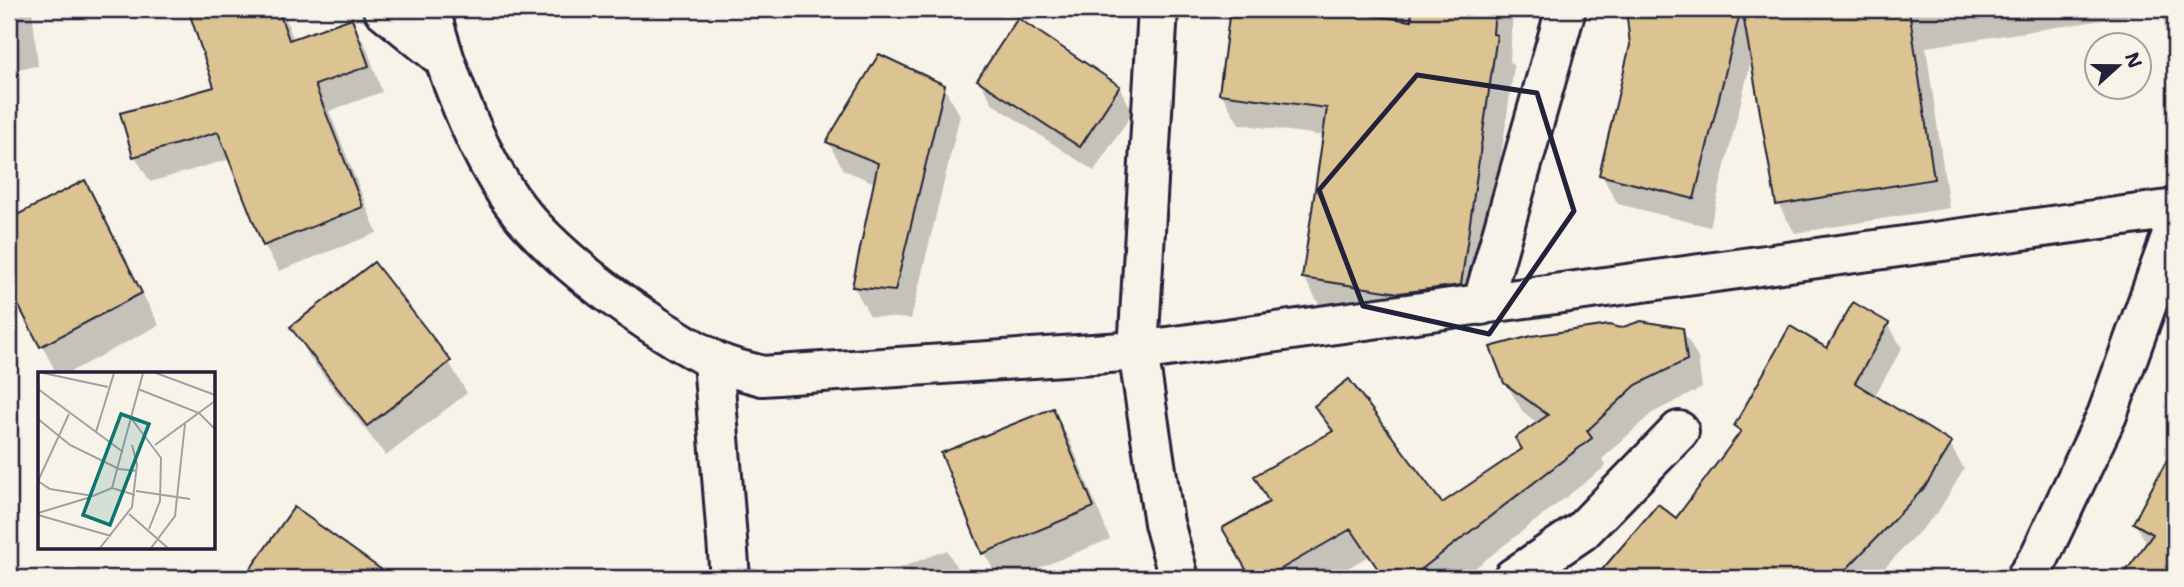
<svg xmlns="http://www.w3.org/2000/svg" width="2184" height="587" font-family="'Shantell Sans',sans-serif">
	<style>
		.shadow { fill: #0003 }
		.building { fill: #dcc392; stroke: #22223b; stroke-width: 2 }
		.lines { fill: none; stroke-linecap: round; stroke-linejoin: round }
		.minor-casing { stroke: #22223b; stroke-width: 44 }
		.minor { stroke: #f7f3e8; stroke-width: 38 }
		.marked { fill: none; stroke: #22223b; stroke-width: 5; stroke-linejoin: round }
		.inset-road { fill: none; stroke: #a29fa3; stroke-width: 2 }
		.view { fill: #0f766e; fill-opacity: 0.15; stroke: #0f766e; stroke-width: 3.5 }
		.inset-edge { fill: none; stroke: #22223b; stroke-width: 3.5 }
	</style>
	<rect width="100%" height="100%" fill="#f7f3e8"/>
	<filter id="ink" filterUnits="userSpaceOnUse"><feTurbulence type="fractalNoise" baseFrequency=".0143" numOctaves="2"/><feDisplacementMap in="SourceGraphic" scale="14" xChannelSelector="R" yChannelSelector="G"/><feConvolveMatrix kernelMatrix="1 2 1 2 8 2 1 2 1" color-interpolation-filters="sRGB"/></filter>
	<g filter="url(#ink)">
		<!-- shadow -->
		<path class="shadow" d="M9,9h23l6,57 -29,4z
			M206,9h76l12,32 57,-21 15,26 16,46 -53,19 48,122 -98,38 -15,-26 -34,-86 -80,23 -15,-26 81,-68 -25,-74z
			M1232,9h281l-3,52 4,6 -36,248 -156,-6 -18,-31 21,-142 -86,-12 -18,-31z
			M1647,9h528v120l-12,-118 -237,36 23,161 -154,25 -17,-29 -26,-147 -42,170 -92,-23 -17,-30 31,-129 -4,-34z
			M979,80l140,7 14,25 -39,59 -101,-67z
			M943,86l17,29 -49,204 -41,-3 -16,-29 21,-104 -31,-13 -16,-28z
			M84,182l75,143 -93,49h-9l-48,-91v-62z
			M1888,324l14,24 -28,49 76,48 14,24 -26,43 -63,66h-278l62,-72 17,15 65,-86 -5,-9 92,-76z
			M293,327l156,35 18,31 -81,63 -76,-98z
			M1682,329l16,29 4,30 -50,25 -50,46 4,7 -144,112h-78l-15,-22 -39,22h-77l-29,-49 47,-27 61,-69 -16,-27 125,99 83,-56 15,-25 -16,-12 -17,-29 114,-53z
			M1052,410l18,31 40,98 -96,39h-16l-14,-25z
			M2175,449v129h-52l24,-34 -12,-21z
			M294,510l83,59 5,9h-136z
			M947,550l15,28h-89z"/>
		<!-- building -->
		<path class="building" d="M188,9h90l11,31 63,-22 17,48 -54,19 48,122 -100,39 -45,-114 -85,25 -13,-44 94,-26z
			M1230,9h101l80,12 1,-12h83l-2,25 4,1 -36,250 -62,8 -97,-15 25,-170 -108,-14z
			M1626,9h115l-47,190 -95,-24 31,-130z
			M1742,9h167l25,170 -158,26z
			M1018,18l102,68 -40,61 -103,-67z
			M879,54l66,31 -50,206 -43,-4 26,-124 -52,-21z
			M85,180l57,113 -102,54 -31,-60v-68z
			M374,262l77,99 -84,65 -77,-99z
			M1853,302l36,21 -34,60 97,60 -27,44 -87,91h-243l63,-74 18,14 65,-87 -7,-5 56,-100 37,22z
			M1641,321l42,7 4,32 -51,25 -49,46 5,7 -182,140h-26l-33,-49 -86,49h-14l-29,-50 47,-26 -15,-26 79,-45 -19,-25 35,-27 93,124 80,-54 -7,-11 33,-23 -44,-32 -14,-36 41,-11 78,-11 11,3z
			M1053,408l41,99 -112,47 -41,-101z
			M2175,445v133h-54l32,-44 -20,-11z
			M294,507l99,71h-149z"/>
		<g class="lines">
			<!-- minor casing -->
			<g class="minor-casing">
				<path id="minor" d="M383,9l60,49
					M430,9c15,60 45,140 81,191 43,60 135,124 200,159 15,9 35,12 51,17l376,-25 1037,-142
					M1158,9l-20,342 26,172 15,55
					M1482,305l84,-296
					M713,361l17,217
					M1513,578l69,-47 97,-100
					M2026,578l14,-22 67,-141 68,-189"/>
			</g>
			<!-- minor -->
			<use href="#minor" class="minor"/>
		</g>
	</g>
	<!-- marked area -->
	<path class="marked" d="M1417,75l120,18 37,118 -85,123 -126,-28 -44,-116z"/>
	<!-- overview -->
	<g transform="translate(38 372)">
		<rect width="177" height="177" fill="#f7f3e8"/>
		<path class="inset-road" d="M5,1l65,14M118,1l59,22M0,17l85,63M100,17l61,24 16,16M93,46l30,40 -1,43 -11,28M0,47l32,26 49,24 18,2M58,60l18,-59M117,73l60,-44M0,109l12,8 43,7 19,-8 31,-115M0,109l31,-67M74,116l23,7M98,119l54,8M0,141l53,-16M91,142l39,34M0,143l73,21M62,176l32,-41 5,-43 -5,-19M113,176l24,-32 10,-92"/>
		<path class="view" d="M83,42l28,10 -39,101 -27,-10z"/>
		<rect width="177" height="177" class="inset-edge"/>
	</g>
	<!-- margin -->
	<rect width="2184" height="587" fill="none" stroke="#f7f3e8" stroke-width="35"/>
	<rect x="18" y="18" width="2149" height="552" fill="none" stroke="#22223b" stroke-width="2.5" filter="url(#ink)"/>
	<!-- north arrow -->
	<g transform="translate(2118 66) rotate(69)"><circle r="33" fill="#f7f3e8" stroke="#a29fa3" stroke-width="2"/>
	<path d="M0-5L12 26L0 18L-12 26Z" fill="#22223b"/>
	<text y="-10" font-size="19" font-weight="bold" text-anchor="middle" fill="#22223b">N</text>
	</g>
</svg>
